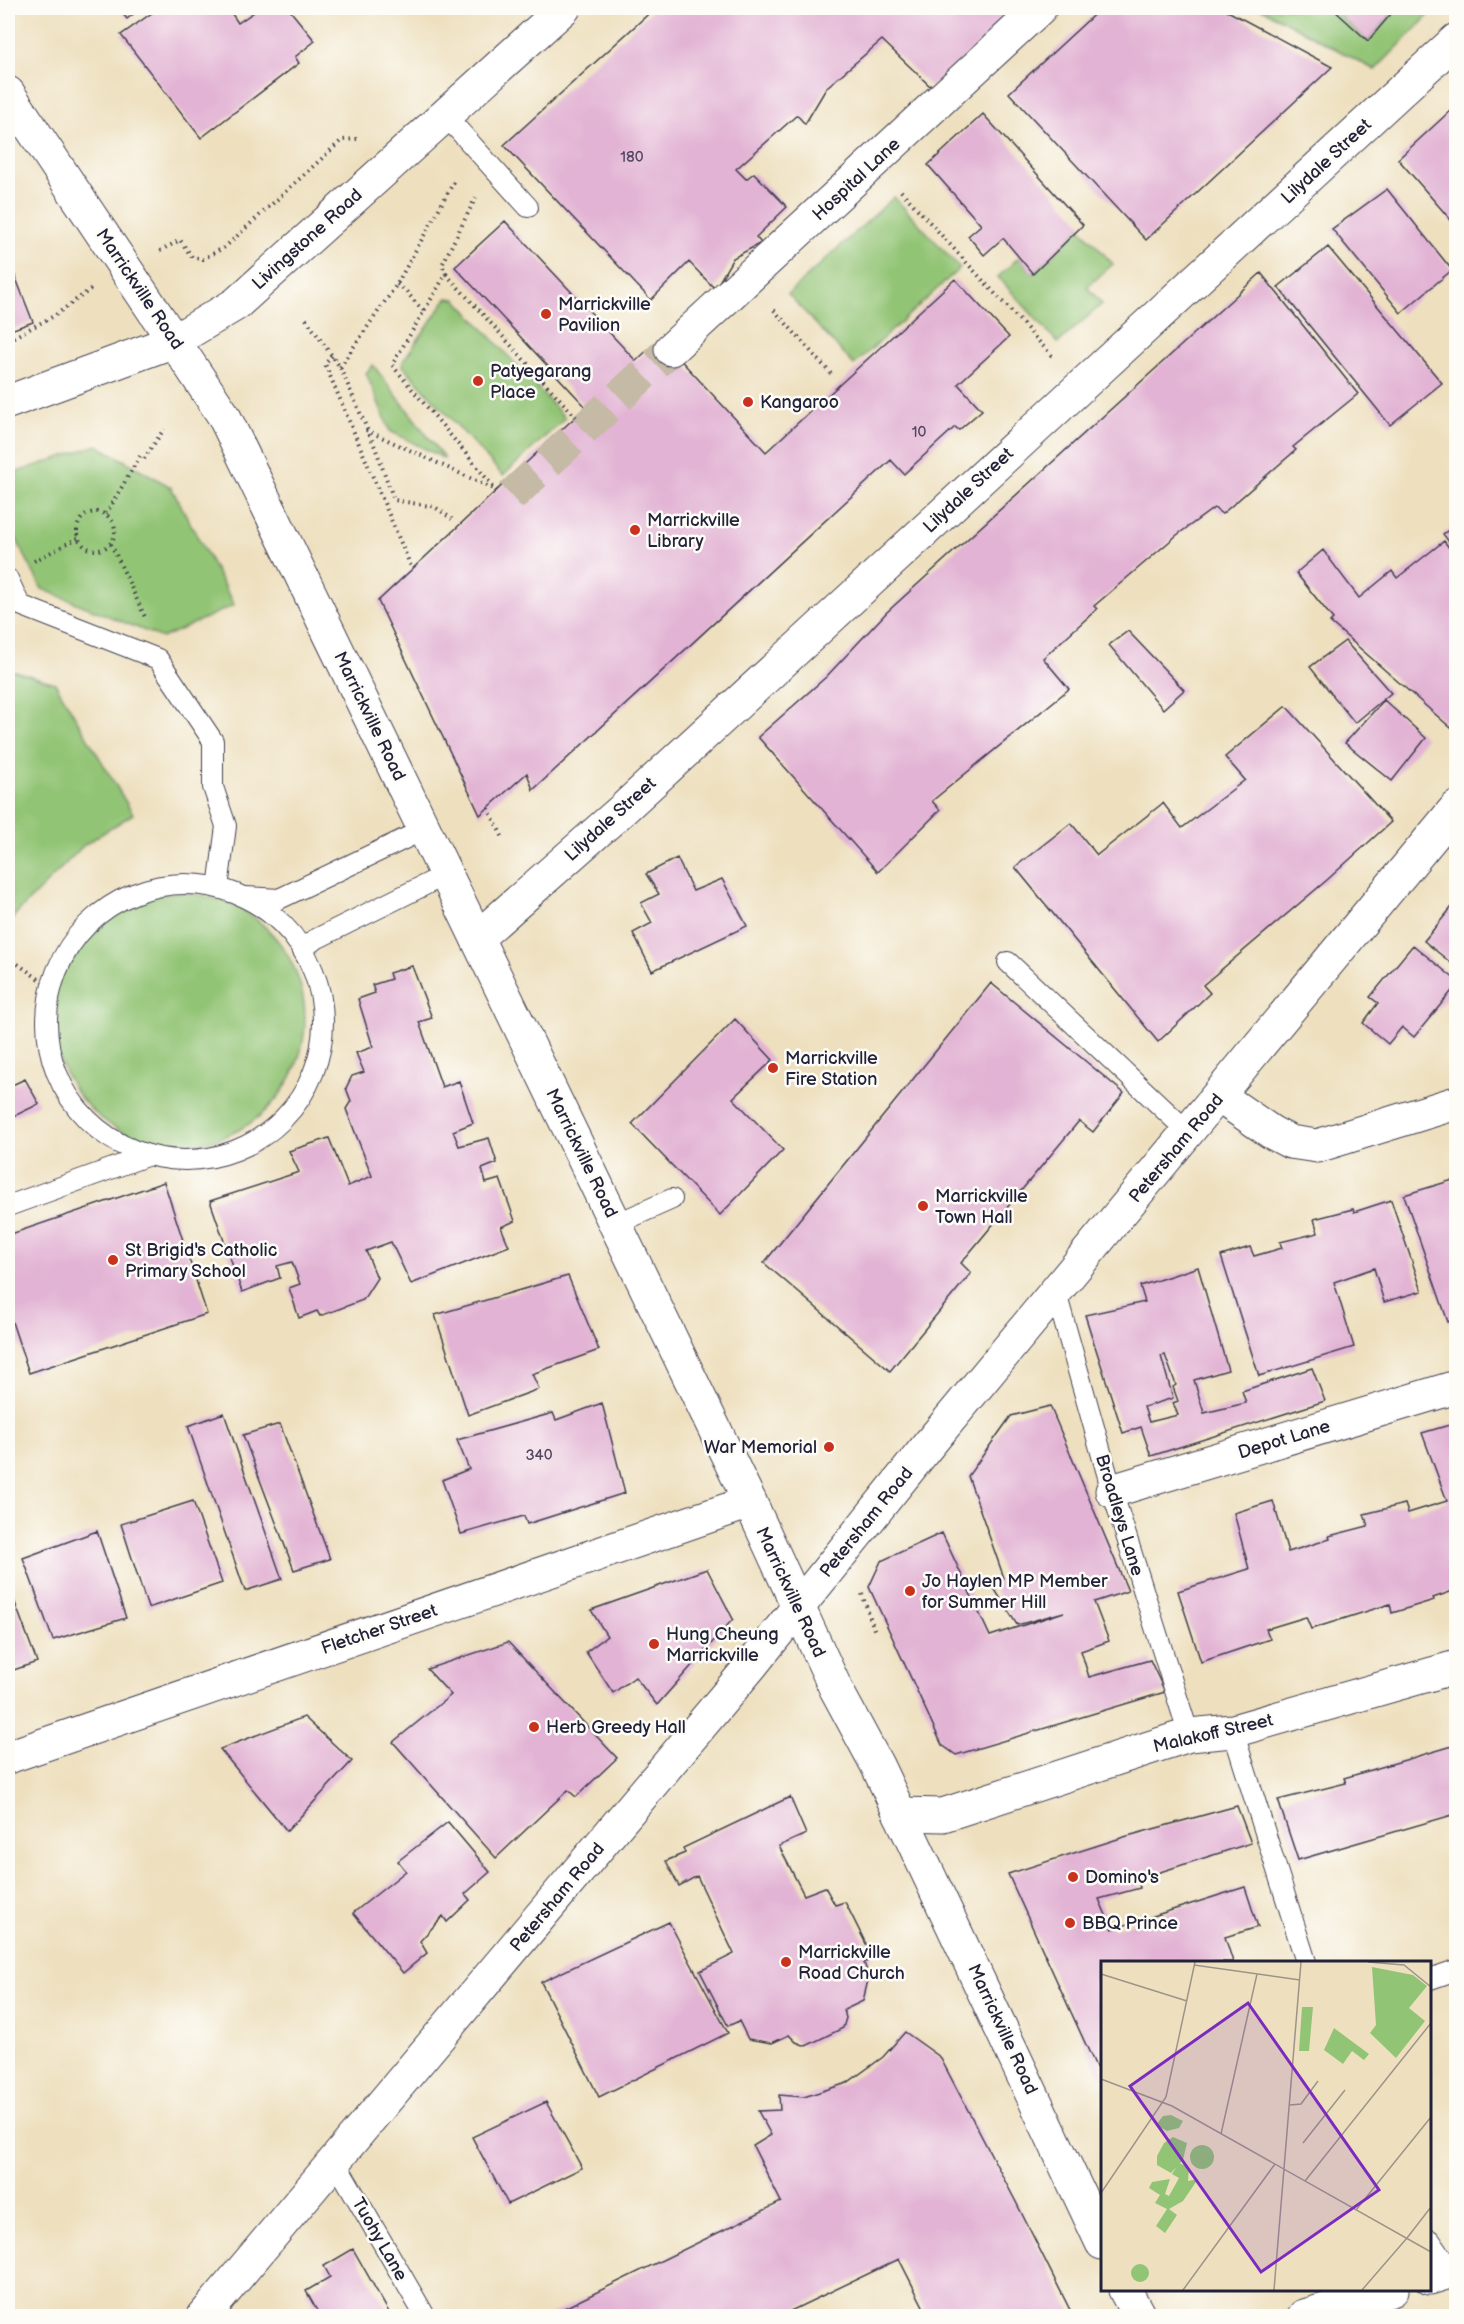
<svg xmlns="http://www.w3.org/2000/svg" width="1464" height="2324" font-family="'Balsamiq Sans',sans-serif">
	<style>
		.green { fill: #92c475; stroke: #5a7358; stroke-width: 1.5 }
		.building { fill: #e2b3d4; fill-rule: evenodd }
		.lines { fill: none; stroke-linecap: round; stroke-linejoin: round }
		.street-tunnel { stroke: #c5baa5; stroke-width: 33; stroke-dasharray: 33 16; stroke-linecap: butt }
		.lane-casing { stroke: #413e4f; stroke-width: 22 }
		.street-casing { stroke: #413e4f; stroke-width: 35 }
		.secondary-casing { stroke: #413e4f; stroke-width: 35 }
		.path { stroke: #413e4f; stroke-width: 4; stroke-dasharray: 1.5 4.5; stroke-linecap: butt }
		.lane { stroke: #fff; stroke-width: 20 }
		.street { stroke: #fff; stroke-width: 33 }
		.secondary { stroke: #fff; stroke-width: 33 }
		.poi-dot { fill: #c8321e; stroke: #fdfcf7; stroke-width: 2 }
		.labels { text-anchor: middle; stroke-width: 5; stroke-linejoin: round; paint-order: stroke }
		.number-label { font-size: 15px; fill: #524661 }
		.street-label { font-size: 18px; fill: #22223b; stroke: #fdfcf7 }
		.poi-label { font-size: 18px; fill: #22223b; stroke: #fdfcf7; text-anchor: start }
		.inset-road { fill: none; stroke: #9c948a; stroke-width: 1.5 }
		.view { fill: #7b2cbf; fill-opacity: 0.15; stroke: #7b2cbf; stroke-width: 3 }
		.inset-edge { fill: none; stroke: #22223b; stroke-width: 3 }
	</style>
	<rect width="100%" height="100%" fill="#fdfcf7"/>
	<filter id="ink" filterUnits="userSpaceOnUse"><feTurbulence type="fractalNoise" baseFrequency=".0167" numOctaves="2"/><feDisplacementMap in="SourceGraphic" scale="12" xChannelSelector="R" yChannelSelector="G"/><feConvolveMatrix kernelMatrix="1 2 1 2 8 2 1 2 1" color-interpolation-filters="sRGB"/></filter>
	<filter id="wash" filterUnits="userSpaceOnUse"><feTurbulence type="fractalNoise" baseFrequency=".008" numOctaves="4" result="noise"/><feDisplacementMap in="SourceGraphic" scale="24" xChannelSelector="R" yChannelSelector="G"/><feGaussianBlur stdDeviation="1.35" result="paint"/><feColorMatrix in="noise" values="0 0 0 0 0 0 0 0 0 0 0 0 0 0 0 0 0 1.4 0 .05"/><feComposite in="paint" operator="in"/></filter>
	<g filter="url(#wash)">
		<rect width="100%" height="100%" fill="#eee0bf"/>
		<!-- green -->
		<path class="green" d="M1260,8h72l36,33 28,-33h22l10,8 -53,54z
			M894,197l66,71 -106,97 -66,-71z
			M1080,228l33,36 -26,23 15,17 -44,39 -60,-66 21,-20 14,17z
			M447,298l9,1 109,119 -62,58 -100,-110v-5z
			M373,365l72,94 -55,-28 -24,-58z
			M97,445l74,42 63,118 -72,33 -120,-49 -34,-66v-48z
			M8,669l47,14 78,131 -49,31 -69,70 -7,13z
			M53 1019a126 126 0 1 1 252 0a126 126 0 1 1-252 0Z"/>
		<g id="blocks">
			<!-- building -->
			<path class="building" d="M118,8h23l-14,11z
				M159,8h69l10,15 22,-15h28l27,33 -20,16 4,6 -98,75 -80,-103z
				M655,8h363l-87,79 -49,-47 -55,47 -22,37 -8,-9 -61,54 10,10 8,-6 33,34 -31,30 5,6 -28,15 -18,31 -26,-27 -38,38 -147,-155z
				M1101,8h121l110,59 -186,173 -137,-147z
				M1332,8h64l-28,33z
				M1450,111l6,8v107l-58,-67z
				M983,114l100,111 -50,49 -30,-36 -19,17 -16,-19 13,-11 -53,-60z
				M1387,189l65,81 -51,43 -69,-84z
				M505,221l131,140 24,-23 106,114 189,-173 54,58 -51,47 24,26 -23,20 -4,-3 -51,47 -13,-14 -358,330 -6,-17 -47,42 -102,-214 208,-194 -131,-140z
				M1328,247l114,136 -52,42 -112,-138z
				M8,258l25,64 -25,9z
				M1261,273l97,121 -65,53 3,3 -74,64 -8,-6 -37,27 -83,71 3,3 -54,49 26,31 -137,112 8,9 -62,62 -120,-135 68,-60 61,-65z
				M1456,525v26l-13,-17z
				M1444,541l12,16v165l-5,6 -121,-106 3,-3 -37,-46 27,-23 36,48 33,-27 5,7z
				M1128,631l56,59 -21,19 -54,-64z
				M1345,641l46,52 -36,30 -45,-56z
				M1384,700l42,38 -34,43 -47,-38z
				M1286,706l105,116 -64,58 -124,105 7,8 -52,49 -143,-175 56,-44 26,32 66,-52 19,25 63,-48 -20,-23z
				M677,858l16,33 29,-12 25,47 -95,45 -19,-38 19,-10 -11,-20 18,-9 -13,-20z
				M1456,902v65l-32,-26z
				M1413,945l43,35v6l-42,51 -12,-10 -14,17 -25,-21 15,-20 -8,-6z
				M412,966l20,52 -13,4 23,65 17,-6 14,42 -20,8 6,15 30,-8 8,25 -15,6 4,14 14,-4 15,42 -14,6 8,19 -98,38 -20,-42 -25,9 11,27 -14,22 -43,16 -3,-5 -18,7 -10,-30 11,-4 -8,-22 -15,4 3,12 -38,14 -32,-91 89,-29 -10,-21 40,-13 19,48 24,-10 -26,-67 5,-8 -5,-13 6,-12 12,-4 -8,-19 17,-6 -15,-48 17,-6 -3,-8 19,-6 -2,-6z
				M991,983l133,110 -31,39 -14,-11 -118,142 10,10 -81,98 -126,-108z
				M735,1019l38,41 -40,38 50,52 -63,65 -88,-91z
				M25,1079l14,25 -31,15v-32z
				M1456,1179v140l-8,3 -44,-127z
				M164,1182l43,132 -178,59 -21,-63v-75z
				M1391,1200l31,91 -38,11 -10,-34 -40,14 20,65 -95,29 -38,-120 29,-9 4,9 28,-8 -2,-6 38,-9 -4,-14 39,-10 1,3z
				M1198,1267l30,103 -34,10 10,33 42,-10 -4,-12 70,-23 13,33 -174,55 -10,-29 -18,6 -38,-118 60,-13 -5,-16zM1165,1355l11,30 -3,2 5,14 -5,2 5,12 -29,7 -5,-15 29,-9 -12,-42z
				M568,1276l31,74 -67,24 7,15 -71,26 -33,-100z
				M602,1403l23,90 -98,31 -3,-8 -63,18 -19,-54 27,-11 -12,-29 96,-27 3,7z
				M1050,1406l78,185 -34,11 15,39 -28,10 8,26 61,-17 15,32 -209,63 -14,-10 -73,-158 12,-26 61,-28 48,103 74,-24 -47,13 -25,-40 12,-7 -36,-102 43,-60z
				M224,1413l58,166 -37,12 -57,-165z
				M1456,1423v167l-23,8 1,2 -42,13 -2,-9 -79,25 -5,-12 -40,12 4,10 -69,23 -23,-71 71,-22 -15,-56 39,-12 15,51 42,-13 -1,-3 39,-10 -4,-12 41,-10 3,9 39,-12 -25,-68z
				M280,1424l50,135 -36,11 -51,-135z
				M193,1501l29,82 -74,25 -27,-84z
				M97,1531l29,87 -73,22 -30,-82z
				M707,1569l26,50 -76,86 -22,-28 -22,16 -27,-41 21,-16 -16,-26z
				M8,1584l29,78 -29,10z
				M508,1642l109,116 -41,39 -8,-7 -72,68 -103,-116 58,-47 -24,-26z
				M304,1717l48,44 -65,70 -67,-82z
				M1456,1745v69l-158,46 -20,-60 68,-17 -2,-5z
				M790,1797l16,37 -27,12 25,49 21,-8 10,18 10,-3 28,56 -9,5 5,13 -6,25 -19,9 2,8 -3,10 -37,18 -10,-4 -7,-7 -17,8 -24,-4 -9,-18 -11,5 -28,-55 34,-17 -37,-78 -18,10 -13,-25 19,-8 -2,-5z
				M1237,1806l14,37 -113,36 2,9 -41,11 13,30 133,-42 13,40 -33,10 8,25h-131v118l-94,-206 116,-37z
				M448,1822l42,50 -25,22 5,6 -23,22 -4,-6 -23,25 7,12 -24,20 -50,-60 53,-42 -8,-10z
				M669,1922l59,111 -129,64 -58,-115z
				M905,2032l35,25 76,145 57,114h-145l-29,-57 -119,57h-232l233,-114 -28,-56 18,-11 -13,-24 22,-1 -1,-15 25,2 43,-14 36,-26z
				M546,2102l36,66 -74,36 -36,-67z
				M353,2249l38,67h-71l-14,-25 24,-14 -6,-11z"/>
		</g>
	</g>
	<g filter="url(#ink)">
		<use href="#blocks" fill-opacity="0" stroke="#413e4f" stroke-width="1.5"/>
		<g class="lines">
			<!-- street-tunnel -->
			<path class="street-tunnel" d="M511,496l160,-147"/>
			<!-- lane casing -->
			<g class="lane-casing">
				<path id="lane" d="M445,115l83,92
					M8,579l12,26 138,54 55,82v46l13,39 -8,62
					M47 1022a138 138 0 1 1 276 0a138 138 0 1 1-276 0Z
					M246,897l33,2 146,-70
					M302,949l12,-9 133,-66
					M1008,962l181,171
					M8,1206l141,-51
					M616,1224l56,-25
					M1056,1293l56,198 77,244
					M1233,1731l73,231
					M1430,1979l26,-9
					M335,2161l90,155
					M1430,2240l11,16 15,11"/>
			</g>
			<!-- street casing -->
			<g class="street-casing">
				<path id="street" d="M671,349l369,-341
					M477,938l145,-128 834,-770
					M1219,1096l52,36 19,10 27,4 139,-43
					M1112,1491l344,-104
					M8,1757l742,-255
					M900,1814l43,1 246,-80 44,-4 223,-64
					M1430,2278l26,-8
					M204,2316l546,-649 180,-224 526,-635
					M1304,2316l88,-26"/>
			</g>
			<!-- secondary casing -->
			<g class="secondary-casing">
				<path id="secondary" d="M8,93l216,323 526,1086 86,187 41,76 225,478
					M8,402l166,-61 62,-37 328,-296
					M1125,2290l14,26"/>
			</g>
			<!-- path -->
			<path class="path" d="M901,191l153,167
				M160,251l20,-11 12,17 11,2 22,-12 117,-107 15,-1
				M446,274l-4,-9 34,-68
				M397,284c12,7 16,19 28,27
				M774,310l59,66
				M306,319l34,48 35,80 19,53 41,7 17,12
				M8,340l46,-24 37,-27
				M332,356l-7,8 87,205
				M340,367l57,-83 59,-106
				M366,430l130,60
				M144,459l20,-30
				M497,491l-105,-126 54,-91 130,143
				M77 531a19 19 0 1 1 38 0a19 19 0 1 1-38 0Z
				M106,514l34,-58
				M111,544l34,73
				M34,561l44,-23
				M488,808l16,32
				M8,957l42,30
				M862,1594l13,38"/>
			<!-- lane -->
			<use href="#lane" class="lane"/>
			<!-- street -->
			<use href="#street" class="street"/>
			<!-- secondary -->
			<use href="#secondary" class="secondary"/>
		</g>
	</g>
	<!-- markers -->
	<g class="poi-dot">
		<circle cx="546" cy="314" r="6"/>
		<circle cx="478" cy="381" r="6"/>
		<circle cx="748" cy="402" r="6"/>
		<circle cx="635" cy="530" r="6"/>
		<circle cx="773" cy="1068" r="6"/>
		<circle cx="923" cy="1206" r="6"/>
		<circle cx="113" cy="1260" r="6"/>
		<circle cx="829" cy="1447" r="6"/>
		<circle cx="910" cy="1591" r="6"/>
		<circle cx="654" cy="1644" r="6"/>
		<circle cx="534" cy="1727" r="6"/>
		<circle cx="1073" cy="1877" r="6"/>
		<circle cx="1070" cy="1923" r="6"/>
		<circle cx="786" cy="1962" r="6"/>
	</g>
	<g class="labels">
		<!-- number labels -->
		<g class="number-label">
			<text x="632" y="162">180</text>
			<text x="919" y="437">10</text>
			<text x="539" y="1460">340</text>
		</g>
		<!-- street labels -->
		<g class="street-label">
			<text transform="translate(1326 161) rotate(-43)" y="6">Lilydale Street</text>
			<text transform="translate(856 179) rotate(-43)" y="6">Hospital Lane</text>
			<text transform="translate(307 239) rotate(-42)" y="6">Livingstone Road</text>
			<text transform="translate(140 289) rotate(56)" y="6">Marrickville Road</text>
			<text transform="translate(968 490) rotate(-43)" y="6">Lilydale Street</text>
			<text transform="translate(370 716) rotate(64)" y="6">Marrickville Road</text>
			<text transform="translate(610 819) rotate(-42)" y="6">Lilydale Street</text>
			<text transform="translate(1176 1148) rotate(-50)" y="6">Petersham Road</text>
			<text transform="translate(582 1153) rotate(64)" y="6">Marrickville Road</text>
			<text transform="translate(1284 1439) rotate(-17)" y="6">Depot Lane</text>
			<text transform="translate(1120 1515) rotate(73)" y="6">Broadleys Lane</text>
			<text transform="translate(866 1522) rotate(-51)" y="6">Petersham Road</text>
			<text transform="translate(791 1592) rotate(65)" y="6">Marrickville Road</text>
			<text transform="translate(379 1629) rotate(-19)" y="6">Fletcher Street</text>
			<text transform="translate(1213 1733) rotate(-13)" y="6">Malakoff Street</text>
			<text transform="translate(557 1897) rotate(-50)" y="6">Petersham Road</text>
			<text transform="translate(1003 2029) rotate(65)" y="6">Marrickville Road</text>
			<text transform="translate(380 2239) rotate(60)" y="6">Tuohy Lane</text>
		</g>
		<!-- poi labels -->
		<g class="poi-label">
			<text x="558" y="310">Marrickville<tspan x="558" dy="21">Pavilion</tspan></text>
			<text x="490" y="377">Patyegarang<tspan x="490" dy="21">Place</tspan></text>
			<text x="760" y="408">Kangaroo</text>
			<text x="647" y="526">Marrickville<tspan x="647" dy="21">Library</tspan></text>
			<text x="785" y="1064">Marrickville<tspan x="785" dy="21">Fire Station</tspan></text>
			<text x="935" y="1202">Marrickville<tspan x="935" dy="21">Town Hall</tspan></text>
			<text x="125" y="1256">St Brigid's Catholic<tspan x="125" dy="21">Primary School</tspan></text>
			<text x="817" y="1453" text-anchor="end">War Memorial</text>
			<text x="922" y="1587">Jo Haylen MP Member<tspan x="922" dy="21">for Summer Hill</tspan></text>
			<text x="666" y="1640">Hung Cheung<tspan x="666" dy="21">Marrickville</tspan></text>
			<text x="546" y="1733">Herb Greedy Hall</text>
			<text x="1085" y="1883">Domino's</text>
			<text x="1082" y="1929">BBQ Prince</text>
			<text x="798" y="1958">Marrickville<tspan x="798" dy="21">Road Church</tspan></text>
		</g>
	</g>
	<!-- overview -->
	<g transform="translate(1101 1961)">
		<rect width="330" height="330" fill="#eee0bf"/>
		<path d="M271,6l41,8 14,11 -18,22 16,13 -29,37 -26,-25 6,-8zM201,46h11l-4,44h-10zM233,67l35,26 -5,6 -12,-9 -9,13 -19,-14zM70,154l12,6 -4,7 -12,3 -11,-6 7,-9zM72,176l14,6 -4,17 -12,13 -14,-8v-9l7,-13zM89 196a12 12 0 1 1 24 0a12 12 0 1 1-24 0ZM78,202l10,4 -1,14 10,-2 -15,22 -14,8 8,6 -12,18 -9,-7 11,-17 -12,-6 5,-8 -11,-7 3,-6 18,-3 -5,15 4,2 10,-18 -7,-4zM30 312a9 9 0 1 1 18 0a9 9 0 1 1-18 0Z" fill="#92c475"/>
		<path class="inset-road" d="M267,1l36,3 27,22M93,4l106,15M0,13l86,27M0,118l71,27 259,146M189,144l11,-1 17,-23M120,173l36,-160M202,182l42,-53M204,220l126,-158M0,232l65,-96 29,-135M255,249l75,-93M306,277l24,-31M82,329l92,-126M173,329l27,-328M261,329l45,-52"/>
		<path class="view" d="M147,42l131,187 -118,82 -131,-186z"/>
		<rect width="330" height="330" class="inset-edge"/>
	</g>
	<!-- margin -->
	<rect width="1464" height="2324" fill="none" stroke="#fdfcf7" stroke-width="30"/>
</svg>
